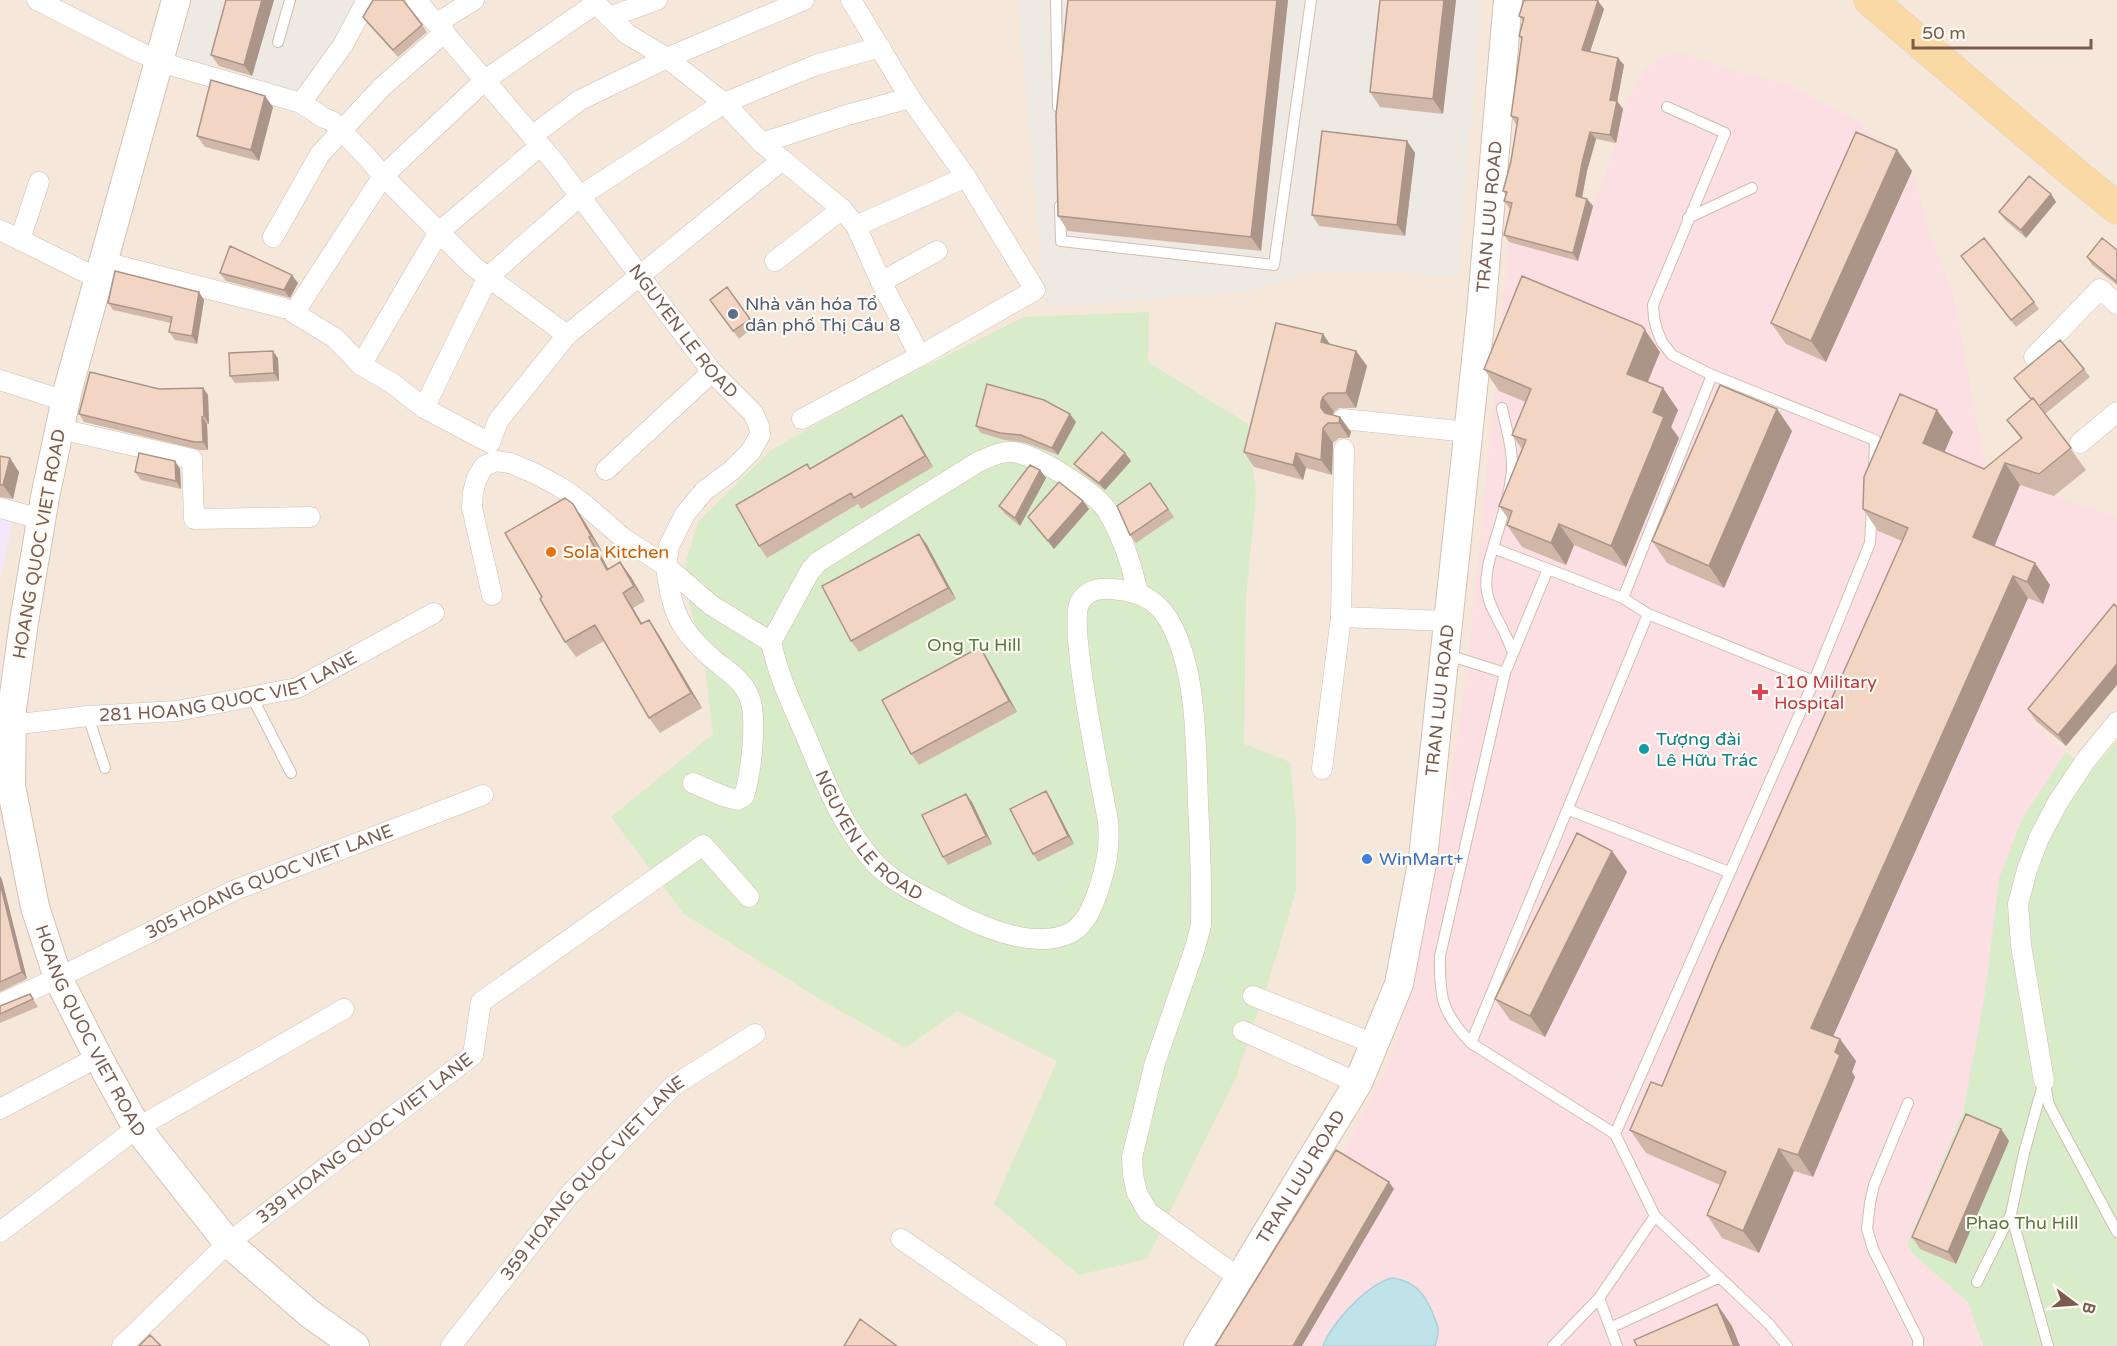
<svg xmlns="http://www.w3.org/2000/svg" width="2117" height="1346" font-family="'Varela Round',sans-serif">
	<style>
		.residential { fill: #f5e8da }
		.industrial { fill: #efe9e4 }
		.education { fill: #f3e8fa }
		.medical { fill: #fbdfe3 }
		.green { fill: #d8ecc9 }
		.water { fill: #bfe3e8; stroke: #a5d3da; stroke-width: 1.5 }
		.lines { fill: none; stroke-linecap: round; stroke-linejoin: round }
		.lane-casing { stroke: #d1beb0; stroke-width: 12 }
		.street-casing { stroke: #d1beb0; stroke-width: 21 }
		.secondary-casing { stroke: #d6c0b0; stroke-width: 30 }
		.primary-casing { stroke: #dad1cd; stroke-width: 33 }
		.lane { stroke: #fff; stroke-width: 10 }
		.street { stroke: #fff; stroke-width: 20 }
		.secondary { stroke: #fff; stroke-width: 28 }
		.primary { stroke: #fbd9a5; stroke-width: 32 }
		.wall { fill: #d1b7a8 }
		.shaded-wall { fill: #aa9588 }
		.building { fill: #f3d5c3; stroke: #aa9588; stroke-width: 1.5 }
		.service-dot { fill: #5c6f8a; stroke: #fffaf3; stroke-width: 2 }
		.food-dot { fill: #e8710a; stroke: #fffaf3; stroke-width: 2 }
		.health-dot { fill: #e0444e; stroke: #fffaf3; stroke-width: 2 }
		.culture-dot { fill: #0f9aa8; stroke: #fffaf3; stroke-width: 2 }
		.shop-dot { fill: #3f7fe0; stroke: #fffaf3; stroke-width: 2 }
		.labels { text-anchor: middle; stroke-width: 4.5; stroke-linejoin: round; paint-order: stroke }
		.street-label { font-size: 18px; fill: #7a5c4d; stroke: #fffaf3 }
		.service-label { font-size: 18px; fill: #4e5e75; stroke: #fffaf3; text-anchor: start }
		.food-label { font-size: 18px; fill: #c56008; stroke: #fffaf3; text-anchor: start }
		.park-label { font-size: 18px; fill: #537a41; stroke: #fffaf3 }
		.health-label { font-size: 18px; fill: #be3a42; stroke: #fffaf3; text-anchor: start }
		.culture-label { font-size: 18px; fill: #0d838f; stroke: #fffaf3; text-anchor: start }
		.shop-label { font-size: 18px; fill: #366cbe; stroke: #fffaf3; text-anchor: start }
	</style>
	<rect width="100%" height="100%" fill="#fdf6ec"/>
	<!-- residential -->
	<path class="residential" d="M0,0h2117v1346h-2117z"/>
	<!-- industrial -->
	<path class="industrial" d="M194,0h166l-12,25 -55,73 -116,-38z
		M1018,0h463l-23,275 -144,-4 -66,21 -203,15z"/>
	<!-- education -->
	<path class="education" d="M0,517l13,3 -13,61z"/>
	<!-- medical -->
	<path class="medical" d="M1680,52l52,18 54,14 67,34 34,29 27,27 16,60 24,62 31,169 18,14 114,38v95l-85,110 34,30 -44,67 -23,59 -14,116 -22,119 -55,132 6,11 54,46 14,44h-679l49,-85 -11,-103 44,-88 12,-32 21,-83 28,-142 22,-151 41,-420 69,18 15,-54 23,-63 7,-34 23,-42 21,-12z"/>
	<!-- green -->
	<path class="green" d="M1149,312l-1,50 100,62 8,71 -10,103 -2,146 46,18 6,60v69l-23,76 -36,108 -90,184 -68,16 -85,-71 63,-143 -100,-50 -51,37 -88,-50 -134,-84 -73,-97 102,-83 -9,-74 -22,-85 16,-53 73,-72 103,-58 150,-75z
		M2117,741v605h-134l-15,-44 -54,-47 -7,-10 56,-132 22,-119 14,-116 23,-59 44,-67 24,20z"/>
	<!-- water -->
	<path class="water" d="M1393,1278c23,4 32,16 40,36 2,6 6,12 5,18 0,5 -2,10 -3,14h-112c9,-23 46,-64 70,-68z"/>
	<g class="lines">
		<!-- lane casing -->
		<g class="lane-casing">
			<path id="lane" d="M1056,0l2,107
				M278,42l12,-42
				M1667,107l58,26 -72,172 1,13 3,12 5,12 10,13 40,20 163,65 -1,28
				M1060,206l1,35 213,24 37,-265
				M1688,218l64,-30
				M1502,408c4,20 11,40 10,61 -2,27 -12,54 -19,79l55,21
				M1493,548c-18,55 4,59 20,105
				M1623,598l-75,-29 -43,104 -65,283c-1,41 2,57 31,87l144,91 199,-453 56,-138 2,-36
				M1648,614l166,67
				M1445,654l60,19
				M252,697l39,76
				M88,716l17,52
				M1569,810l160,62
				M1471,1043l177,-429 -25,-16 89,-223
				M2044,1081l-20,72 -13,61 37,132
				M2045,1084l4,21 68,127
				M1908,1103l-34,82 -4,18 -3,26 6,20 45,90v7
				M1615,1134l40,82 114,108 18,22
				M1977,1282l34,-68
				M1599,1298l18,48
				M1610,1328l110,-51
				M1553,1346l46,-48 56,-82"/>
		</g>
		<!-- street casing -->
		<g class="street-casing">
			<g id="street">
				<path d="M37,0l102,52 31,13 131,38 23,15 8,3 35,36 16,19 90,90 94,69"/>
				<path id="s1" d="M416,0l136,159 160,213 41,41 6,13 1,9 -9,16 -20,20 -27,20 -19,23 -16,32 -3,20 45,39 60,37"/>
				<path d="M592,0l35,34 40,24 57,45 38,40 80,66 14,17 25,56 39,74"/>
				<path d="M595,4l-110,76 -102,96 -89,137 41,25 26,27 31,18 32,25 66,35 8,-22 69,-86 215,-175"/>
				<path d="M609,17l48,-17"/>
				<path d="M437,23l37,-23"/>
				<path d="M301,103l42,-58 24,-45"/>
				<path d="M532,136l48,-36 87,-42 137,-58"/>
				<path d="M762,143l85,-28 63,-17"/>
				<path d="M856,226l110,-49"/>
				<path d="M0,230l99,49"/>
				<path d="M273,237l47,-83 62,-67 63,-55"/>
				<path d="M20,240l19,-58"/>
				<path d="M775,261l67,-52"/>
				<path d="M104,262l180,46"/>
				<path d="M881,282l56,-31"/>
				<path d="M2034,357l66,-68 17,15"/>
				<path d="M361,365l78,-133 101,-86"/>
				<path d="M0,380l65,21"/>
				<path d="M424,408l64,-131 92,-81 144,-93 92,-38 64,-18"/>
				<path d="M802,419l118,-63 115,-66 -69,-113 -56,-79 -59,-98"/>
				<path d="M1343,419l125,13"/>
				<path d="M60,429l132,30 2,60 116,-2"/>
				<path d="M2080,443l37,-31"/>
				<path d="M606,470l106,-98"/>
				<path d="M0,508l41,11"/>
				<path id="s2" d="M1138,594c-6,-29 -15,-56 -30,-82 -11,-19 -72,-58 -95,-60 -13,-1 -23,5 -35,10l-160,100 -8,9 -39,71c7,33 21,63 35,94 18,44 36,91 69,127 18,20 46,32 69,44 33,18 89,44 126,26 16,-8 24,-29 29,-45 8,-25 11,-40 9,-67 -6,-34 -41,-197 -28,-219 10,-17 30,-14 46,-11 27,4 41,21 51,46 20,48 19,114 21,166 2,40 4,81 3,122l-6,23 -40,115 -23,94 1,18 4,18 11,19 91,66"/>
				<path d="M492,595l-20,-87 1,-16 4,-14 7,-12 12,-5 14,2 24,10 26,14 24,17 39,34 43,28c5,45 13,64 48,94 13,11 28,19 35,36 9,22 2,77 -5,100l-7,4 -14,-4 -30,-13"/>
				<path d="M1341,617l107,4"/>
				<path id="s3" d="M11,725l77,-9 89,-5 120,-23 137,-75"/>
				<path d="M1322,769l19,-152 3,-168"/>
				<path d="M1253,996l122,48"/>
				<path id="s4" d="M0,1004l58,-26 177,-88 248,-95"/>
				<path d="M1243,1031l115,52"/>
				<path d="M2044,1081l-23,-136 -3,-41 9,-34 12,-32 19,-36 28,-42 31,-38"/>
				<path d="M0,1109l98,-52"/>
				<path d="M0,1232l137,-104 207,-119"/>
				<path d="M901,1239l155,107"/>
				<path id="s5" d="M122,1346l106,-103 245,-188 8,-53 222,-157 46,52"/>
				<path id="s6" d="M451,1346l119,-152 103,-108 82,-52"/>
			</g>
		</g>
		<!-- secondary casing -->
		<g class="secondary-casing">
			<g id="secondary">
				<path id="s7" d="M176,0l-108,389 -23,108 -21,125 -12,87 -1,77 24,121 23,71 40,79 39,71 91,115 82,71 45,32"/>
				<path id="s8" d="M1198,1346l160,-263 41,-99 24,-126 58,-545 27,-313"/>
			</g>
		</g>
		<!-- primary casing -->
		<g class="primary-casing">
			<path id="primary" d="M1870,0l210,178 37,30"/>
		</g>
		<!-- lane -->
		<use href="#lane" class="lane"/>
		<!-- street -->
		<use href="#street" class="street"/>
		<!-- secondary -->
		<use href="#secondary" class="secondary"/>
		<!-- primary -->
		<use href="#primary" class="primary"/>
	</g>
	<!-- wall -->
	<path class="wall" d="M226,0h48l-22,76 -33,-10 -8,-11z
		M1068,0h220l-27,251 -193,-20 -10,-15z
		M1380,0h76l-13,114 -63,-7 -10,-15z
		M1598,1l6,8 -14,43 28,6 6,7 -7,36 6,8 -7,34 -20,-4 -9,32 -5,26 11,9 -15,55 -69,-19 -5,-7 6,-26 -6,-8 2,-6 -3,-4 8,-30 6,-37h-1l-5,-8 11,-75 -3,-5 4,-14 -4,-6z
		M363,17l59,8 5,7 -29,25 -30,-33z
		M273,107l-14,54 -54,-14 -8,-11z
		M1407,141l8,12 -10,83 -86,-10 -7,-11z
		M1897,150l15,21 -86,191 -40,-18 -15,-21z
		M2051,194l5,8 -30,36 -21,-18 -6,-8z
		M2117,250v35l-25,-20 -5,-8z
		M1967,264l67,38 5,7 -23,18z
		M220,273l78,10 -8,15 -64,-17z
		M727,287l28,39 -16,13 -29,-39z
		M204,300l-7,44 -22,-4 -6,-8 2,-9 -58,-13 -5,-7z
		M1323,334l7,10 26,7 11,15 -11,42h-17l-5,4 -2,3 8,2 11,15 -2,6h-10l-6,5 -1,32 -26,-7 -3,12 -49,-13 -10,-15z
		M1660,352l-12,30 15,6 15,22 -7,17 8,11 -53,129 -52,-22 -8,20 -44,-18 -15,-22 2,-5 -10,-14 23,-57 -10,-14 14,-33 -27,-11 -15,-22z
		M278,358l1,23 -44,2 -5,-7z
		M2084,369l6,8 -45,37 41,56 -32,26 -34,-11 -26,61 41,17 15,22 -7,19 -15,-6 -195,438 7,3 16,22 -4,11 3,5 -42,100 -19,-6 -35,82 -37,-15 -15,-23 13,-30 -74,-32 -16,-23 32,-44 240,-545 -24,-10 -15,-22 90,-77 -9,20 40,17 37,-30 -14,-19 24,-20 -17,-22z
		M203,388l5,7 1,29h-2l1,26h-8l-116,-28 -5,-8 80,-25z
		M1777,409l15,22 -68,157 -57,-25 -15,-22z
		M902,415l8,12 23,40 -72,42 -3,-5 -91,54 -8,-12 52,-77z
		M1076,422l-18,33 -32,-12 -21,-3 -24,-7 -5,-7z
		M1125,453l6,8 -26,29 -25,-19 -6,-7z
		M0,456l19,16 -6,27 -13,-2z
		M175,461l5,8 1,20 -40,-9 -6,-8z
		M1040,470l6,8 -26,48 -15,-12 -6,-8z
		M1150,483l24,34 -38,26 -6,-8z
		M1083,501l6,8 -35,40 -26,-32z
		M583,519l19,32 -3,1 9,17 12,-7 11,15 14,24 -12,7 9,16 7,-4 10,15 43,73 -42,25 -11,-15 -45,-77 -28,16 -11,-15 -23,-45z
		M919,534l8,11 29,54 -97,53 -8,-11z
		M2114,604l-48,142 -30,-25 -8,-12z
		M980,647l7,11 30,54 -98,53 -8,-11z
		M1051,799l23,45 -36,18 -5,-8z
		M972,802l20,42 -44,21 -5,-8z
		M1612,851l15,21 -82,165 -35,-17 -15,-21z
		M0,876l2,4 25,99 -27,13z
		M30,994l8,13 -38,16v-17z
		M2001,1129l8,12 -53,123 -36,-15 -8,-12z"/>
	<!-- shaded-wall -->
	<path class="shaded-wall" d="M262,0h12l-22,76 -8,-11z
		M1277,0h11l-27,251 -10,-14z
		M1444,0h12l-13,114 -10,-15z
		M1598,1l6,8 -16,49 -6,-8z
		M1618,58l6,7 -8,43 -6,-8z
		M265,96l8,11 -14,54 -8,-11z
		M1617,101l6,8 -7,34 -6,-8z
		M1590,132l6,7 -9,32 -6,32 -5,-7 6,-33z
		M1407,141l8,12 -10,83 -8,-11z
		M1897,150l15,21 -86,191 -15,-21z
		M2051,194l5,8 -30,36 -5,-8z
		M1587,199l6,7 -15,55 -5,-8z
		M292,275l6,8 -8,15 -6,-8z
		M199,292l5,8 -7,44 -5,-8z
		M1645,330l15,22 -18,43 -15,-21z
		M1323,334l10,15 -12,-7z
		M273,351l5,7 1,23 -5,-8z
		M1356,351l11,15 -11,42 -10,-15z
		M203,388l5,7 1,29 -5,-8z
		M1663,388l15,22 -7,17 8,11 -53,129 -15,-21 42,-134z
		M1323,397l11,15 -3,5 1,6 -11,-15v-6z
		M1777,409l15,22 -68,157 -15,-22z
		M1937,410l16,22 -14,33 -16,-22z
		M1070,414l6,8 -18,33 -6,-7z
		M902,415l8,12 23,40 -8,-11z
		M202,417l5,7 1,26 -5,-8z
		M1340,417l11,15 -2,6 -10,-15z
		M1323,428l10,15 -1,32 -11,-15z
		M1125,453l6,8 -26,29 -6,-7z
		M1296,453l10,15 -3,12 -10,-15z
		M10,458l9,14 -6,27 -10,-14z
		M175,461l5,8 1,20 -5,-8z
		M2005,463l15,22 -31,74 -16,-22z
		M1040,470l6,8 -26,48 -5,-8z
		M1083,501l6,8 -35,40 -6,-8z
		M573,504l10,15 19,32 -11,-15z
		M1559,524l15,21 -8,20 -15,-22z
		M919,534l8,11 29,54 -8,-11z
		M589,537l10,15 18,33 -10,-15z
		M620,562l11,15 14,24 -11,-15z
		M2035,563l15,22 -7,19 -16,-22z
		M2013,576l15,22 -201,452 -16,-22z
		M623,593l10,15 18,31 -10,-15z
		M649,620l10,15 43,73 -11,-15z
		M980,647l7,11 30,54 -8,-11z
		M2117,664v21l-51,61 -8,-11z
		M1046,791l5,8 23,45 -6,-8z
		M966,794l6,8 20,42 -6,-8z
		M1612,851l15,21 -82,165 -15,-21z
		M0,876l2,4 25,99 -5,-7 -22,-89z
		M1840,1039l16,22 -4,11 3,5 -42,100 -15,-22z
		M2001,1129l8,12 -53,123 -8,-12z
		M1779,1149l15,22 -35,82 -16,-22z
		M1389,1182l5,7 -92,157h-9z
		M1717,1304l15,22 8,20h-6z"/>
	<!-- building -->
	<path class="building" d="M226,0h36l-18,65 -33,-10z
		M373,0h30l19,25 -29,25 -30,-33z
		M1068,0h209l-26,237 -193,-21 -2,-101z
		M1380,0h64l-11,99 -63,-7z
		M1524,0h71l3,1 -16,49 36,8 -8,42 7,1 -7,34 -20,-3 -8,31 -6,33 11,3 -14,54 -69,-18 8,-32 -8,-2 3,-9 -4,-1 8,-30 7,-43 -7,-2 11,-79 -3,-1 5,-18 -5,-2z
		M211,80l54,16 -14,54 -54,-14z
		M1322,131l85,10 -10,84 -85,-10z
		M1856,132l41,18 -86,191 -40,-18z
		M2029,176l22,18 -30,36 -22,-18z
		M1984,238l50,64 -23,18 -50,-64z
		M2102,238l15,12v32l-30,-25z
		M230,246l62,29 -8,15 -64,-17z
		M115,271l84,21 -7,44 -23,-4 3,-15 -64,-14z
		M1522,276l120,50 3,4 -18,44 36,14 -10,24 11,5 -53,129 -52,-22 -8,19 -44,-18 5,-14 -13,-5 27,-66 -14,-5 19,-46 -47,-20z
		M727,287l23,32 -17,12 -23,-31z
		M1276,323l47,11 -2,8 35,9 -10,42h-18l-5,4 -2,5v6l4,5 15,4 -1,6h-11l-5,5 -2,32 -25,-7 -3,12 -49,-13z
		M2060,340l24,29 -45,37 -6,-8 -2,1 -17,-21z
		M273,351l1,22 -44,3 -1,-23z
		M90,372l69,17 44,-1 1,28 -2,1 1,25h-9l-115,-28z
		M987,384l57,16 26,14 -18,34 -31,-13 -21,-2 -24,-7z
		M1720,385l57,24 -68,157 -57,-25z
		M1900,394l37,16 -14,33 61,26 38,-31 -15,-18 26,-22 38,50 -32,26 -34,-11 -32,74 62,26 -8,19 -14,-6 -202,452 29,11 -5,13 5,3 -42,100 -19,-6 -36,82 -36,-16 19,-43 -96,-42 21,-48 11,4 55,-131 191,-427 -45,-19 1,-32z
		M902,415l23,41 -71,42 -3,-5 -92,53 -23,-41 71,-41 3,5z
		M1102,432l23,21 -26,30 -25,-19z
		M139,453l36,8 1,20 -41,-9z
		M0,456l10,2 -7,27h-3z
		M1030,465l10,5 -25,48 -16,-12z
		M1059,482l24,19 -35,40 -20,-24z
		M1150,483l18,26 -38,26 -13,-29z
		M565,498l8,6 18,32 -2,1 18,33 13,-8 14,24 -11,7 18,31 8,-4 42,73 -42,25 -54,-93 -30,17 -25,-43 2,-2 -37,-64z
		M919,534l29,54 -97,53 -29,-55z
		M2114,604l3,3v57l-59,71 -30,-26z
		M980,647l29,54 -98,53 -29,-54z
		M1046,791l22,45 -35,18 -23,-45z
		M966,794l20,42 -43,21 -21,-42z
		M1577,833l35,18 -82,165 -35,-17z
		M0,883l22,89 -22,10z
		M30,994l3,5 -33,15v-8z
		M1966,1114l35,15 -53,123 -36,-15z
		M1336,1150l53,32 -96,164h-78z
		M1717,1304l17,42h-97l-3,-6z
		M860,1319l37,27h-53z
		M150,1335l11,11h-22z"/>
	<!-- markers -->
	<circle class="service-dot" cx="733" cy="314" r="6"/>
	<circle class="food-dot" cx="551" cy="552" r="6"/>
	<path class="health-dot" d="M1757 683h6v6h6v6h-6v6h-6v-6h-6v-6h6z"/>
	<circle class="culture-dot" cx="1644" cy="749" r="6"/>
	<circle class="shop-dot" cx="1367" cy="859" r="6"/>
	<g class="labels">
		<!-- street labels -->
		<g class="street-label">
			<text dy="6" stroke="none"><textPath href="#s8" startOffset="1188">TRAN LUU ROAD</textPath></text>
			<text dy="6" stroke="none"><textPath href="#s1" startOffset="426">NGUYEN LE ROAD</textPath></text>
			<text transform="translate(39 544) rotate(-80)" y="6">HOANG QUOC VIET ROAD</text>
			<text dy="6" stroke="none"><textPath href="#s3" startOffset="222">281 HOANG QUOC VIET LANE</textPath></text>
			<text dy="6" stroke="none"><textPath href="#s8" startOffset="702">TRAN LUU ROAD</textPath></text>
			<text dy="6" stroke="none"><textPath href="#s2" startOffset="741">NGUYEN LE ROAD</textPath></text>
			<text dy="6" stroke="none"><textPath href="#s4" startOffset="296">305 HOANG QUOC VIET LANE</textPath></text>
			<text dy="6" stroke="none"><textPath href="#s7" startOffset="1065">HOANG QUOC VIET ROAD</textPath></text>
			<text dy="6" stroke="none"><textPath href="#s5" startOffset="320">339 HOANG QUOC VIET LANE</textPath></text>
			<text dy="6" stroke="none"><textPath href="#s8" startOffset="198">TRAN LUU ROAD</textPath></text>
			<text dy="6" stroke="none"><textPath href="#s6" startOffset="220">359 HOANG QUOC VIET LANE</textPath></text>
		</g>
		<!-- service labels -->
		<g class="service-label">
			<text x="745" y="310">Nhà văn hóa Tổ<tspan x="745" dy="21">dân phố Thị Cầu 8</tspan></text>
		</g>
		<!-- food labels -->
		<g class="food-label">
			<text x="563" y="558">Sola Kitchen</text>
		</g>
		<!-- park labels -->
		<g class="park-label">
			<text x="974" y="651">Ong Tu Hill</text>
			<text x="2022" y="1229">Phao Thu Hill</text>
		</g>
		<!-- health labels -->
		<g class="health-label">
			<text x="1774" y="688">110 Military<tspan x="1774" dy="21">Hospital</tspan></text>
		</g>
		<!-- culture labels -->
		<g class="culture-label">
			<text x="1656" y="745">Tượng đài<tspan x="1656" dy="21">Lê Hữu Trác</tspan></text>
		</g>
		<!-- shop labels -->
		<g class="shop-label">
			<text x="1379" y="865">WinMart+</text>
		</g>
	</g>
	<!-- north arrow -->
	<g transform="translate(2075 1304) rotate(106)" stroke="#fffaf3" stroke-width="4.5" paint-order="stroke">
	<path d="M0-4.5L10 22L0 15L-10 22Z" fill="#7a5c4d"/>
	<text y="-9" font-size="16" font-weight="bold" text-anchor="middle" fill="#7a5c4d">B</text>
	</g>
	<!-- scale -->
	<path d="M1913 39v9h178v-9" fill="none" stroke="#7a5c4d" stroke-width="3"/>
	<text x="1922" y="39" font-size="18" fill="#7a5c4d" stroke="#fffaf3" stroke-width="4.5" paint-order="stroke">50 m</text>
</svg>
